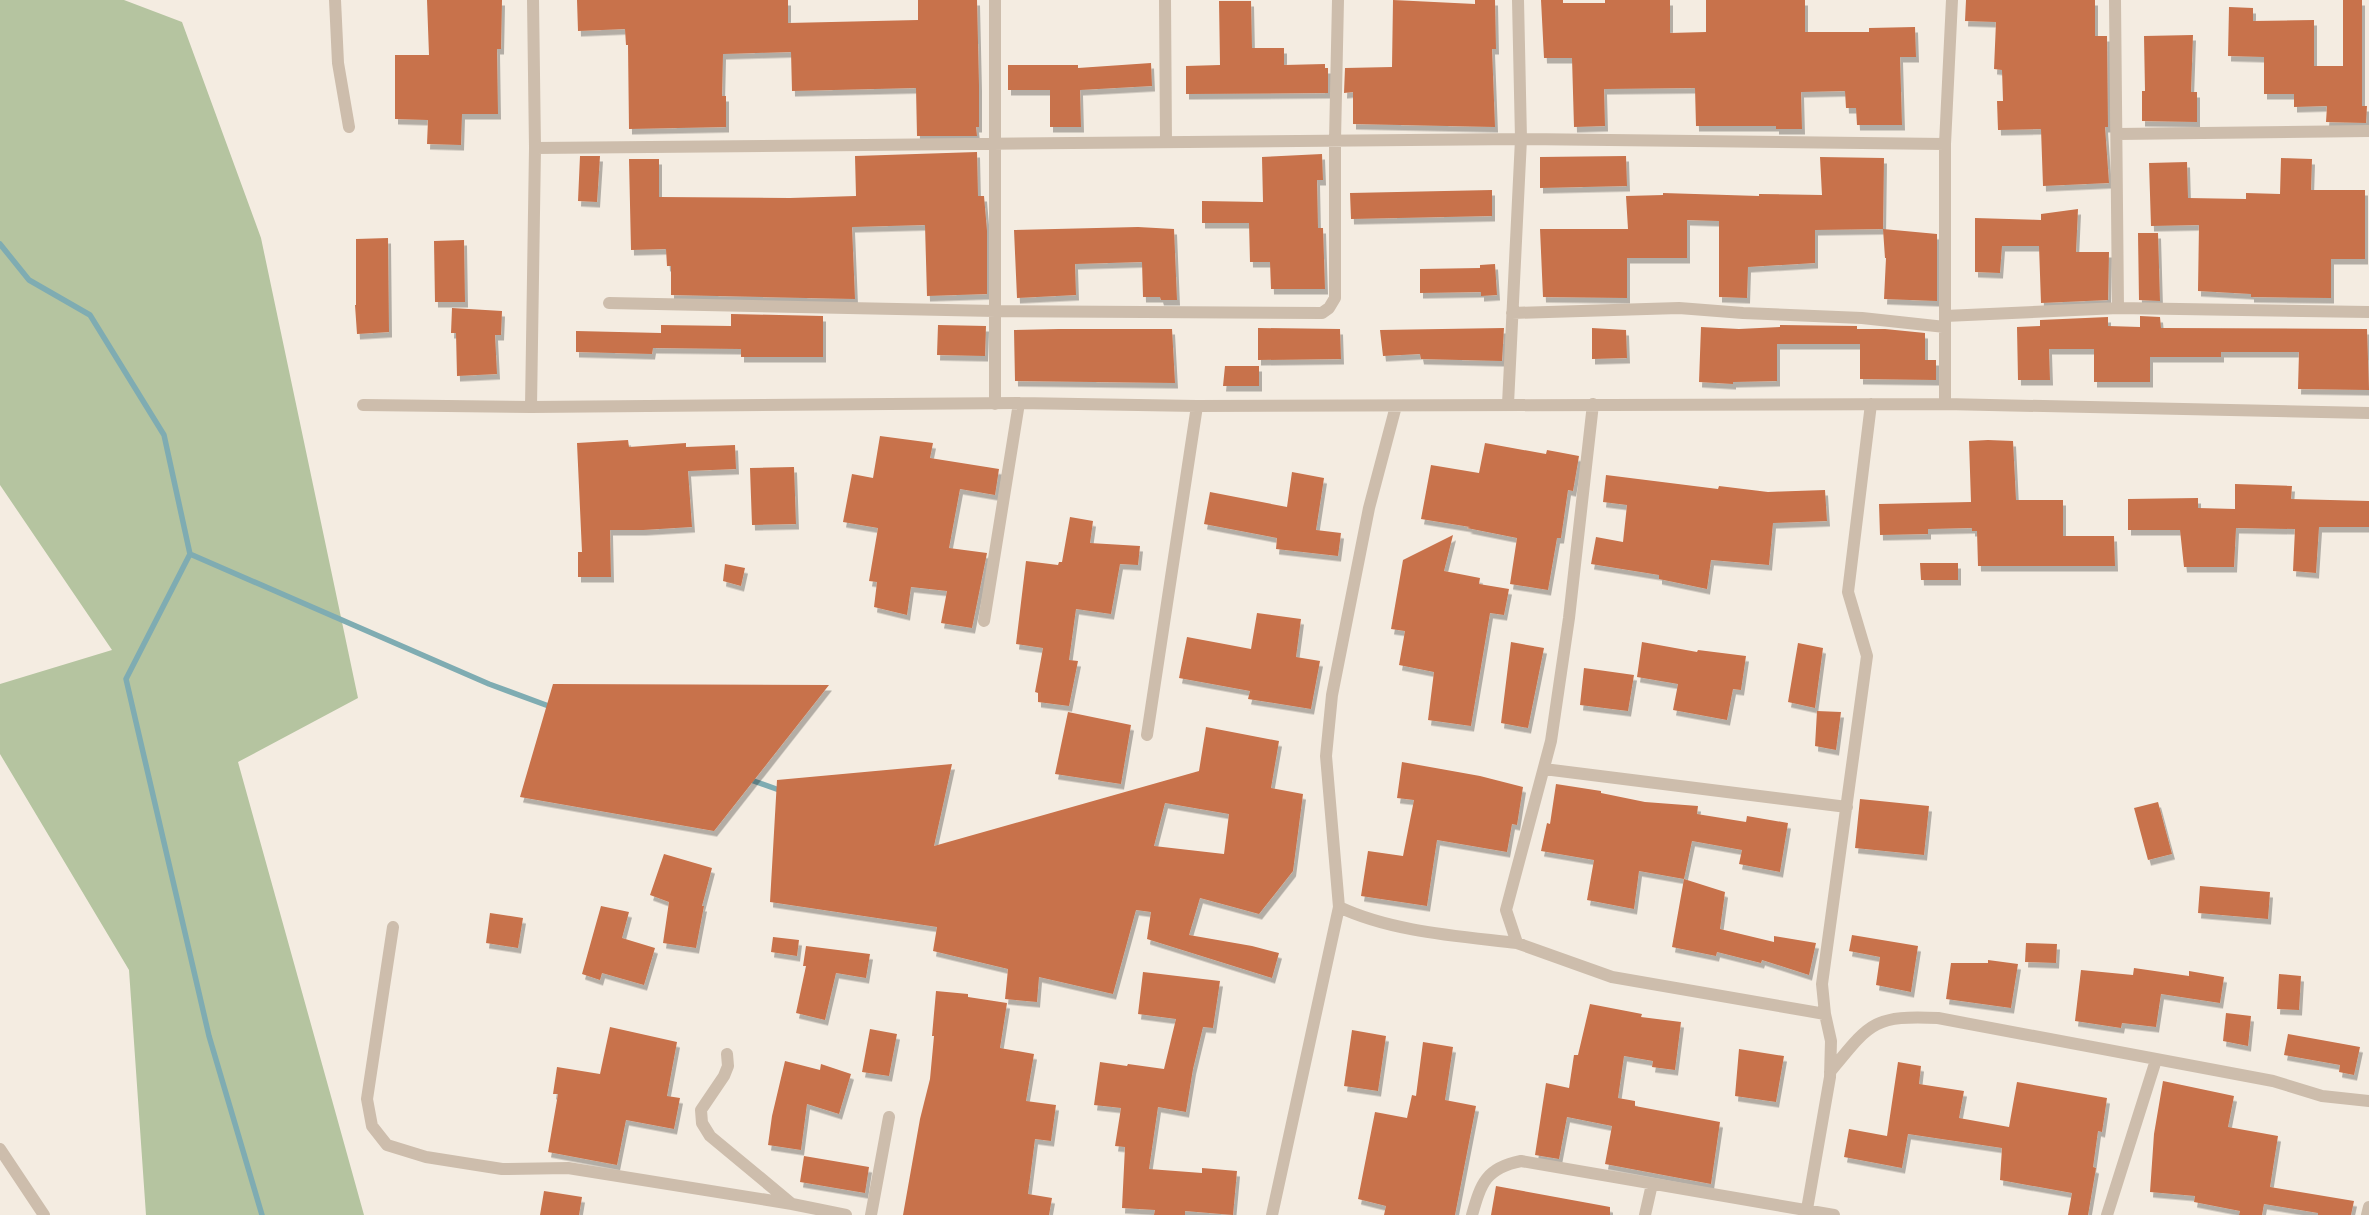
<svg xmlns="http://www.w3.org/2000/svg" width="2369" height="1215" font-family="Inter,sans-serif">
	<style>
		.green { fill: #b5c4a0 }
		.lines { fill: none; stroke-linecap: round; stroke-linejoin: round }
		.stream { stroke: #7facb2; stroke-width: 5.5 }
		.building { fill: #c8724b; fill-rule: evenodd; filter: url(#shadow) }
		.street { stroke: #cdbdac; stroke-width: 12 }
	</style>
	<defs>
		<filter id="shadow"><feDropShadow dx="3" dy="5.5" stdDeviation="0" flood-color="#0004"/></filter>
	</defs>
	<rect width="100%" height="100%" fill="#f4ece1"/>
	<!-- green -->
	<path class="green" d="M0,0h124l58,22 79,216 97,460 -120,64 126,453h-218l-17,-245 -129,-216v-70l112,-34 -112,-165z"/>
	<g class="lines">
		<!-- stream -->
		<path class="stream" d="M0,244l29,36 61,35 74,120 26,119 -64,125 83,357 53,179
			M190,554l299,130 65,24
			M748,779l34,12"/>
	</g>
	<!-- building -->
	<path class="building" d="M427,0h75l-1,49h-4l1,65h-36l-1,31 -34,-1 1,-24 -33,-1v-64h34z
		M577,0h211v23l130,-3v-20h59l2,86v41h-3l1,9h-60l-1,-48 -124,3 -1,-39 -68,2 -1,42h4v31l-97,2 -1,-84h-2l-1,-16 -47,2z
		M1393,0l82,4v-4h20l1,49h-4l3,78 -142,-3v-32l-9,1 1,-25 47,-1z
		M1541,0h22v3h42v-3h65v33l36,-1v-32h99v32h64v-4l46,-1 1,30h-16l2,68h-45l-1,-17h-10l-1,-17 -44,1 1,37h-26v-3h-80l-1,-38 -91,1 1,37 -31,1 -2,-69h-28z
		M1966,0h129v36h12l1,91h-3l4,56 -66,3 -2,-57 -43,1 -1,-29h6l-1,-31 -8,-1 2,-47 -31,-1z
		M2343,0h19v106h5l-1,17 -40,-1 1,-16 -33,1v-13h-30v-37l-36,-1 1,-49 24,1v13l61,-1v46h29z
		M1219,1h32l1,47h32v17l41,-1v4h3v25l-142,1v-28l34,-1z
		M2193,35l-2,57h6v30l-55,-1v-30h3l-1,-55z
		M1151,63l1,23 -72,4 1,37h-31v-37h-42v-25h70v3z
		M977,152l1,44h6l3,35v63l-60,2 -2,-71 -73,2 3,72 -184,-4v-29h-4l-1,-17 -35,1 -2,-91h30v38l131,1 66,-2 -1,-40z
		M1322,154l1,26h-6l1,48h5l2,61h-54l-1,-27h-20l-1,-39h-47v-22l61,1 -1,-45z
		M580,156h20l-3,46 -19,-1z
		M1626,156l1,30 -87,2v-31z
		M1820,157l64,1 -1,71 -68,1v33l-67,4 -1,31 -28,-1v-76l-32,-1v38h-60v40l-84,-1 -3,-68h88l-2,-33 37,-1v-2l96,3v-2l63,1z
		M2281,158l31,1 -1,31h54v69h-34v39l-80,-1v-3l-53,-3 1,-66 -48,1 -2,-63 38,-1 1,36 58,1v-6l34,1z
		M1492,190v26l-141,3 -1,-26z
		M2078,209l-2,43h33l-1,48 -67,3 -2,-57h-37l-2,27 -25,-1v-54l66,2v-6z
		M1138,227l36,2 3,71h-16l-1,-3h-17l-1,-35 -67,2 1,31 -59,3 -3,-68z
		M1883,229l54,5v67l-53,-2 2,-41h-1z
		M2138,233h20l2,68 -21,-1z
		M388,238l1,94 -32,2 -2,-29h1v-66z
		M464,240l1,62h-30l-1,-61z
		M1495,264l2,31 -16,1v-4l-61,1v-24l60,-1v-3z
		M452,308l50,3 -1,24h-6l2,39 -40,2 -1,-43h-5z
		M731,314l92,2v41h-82v-8l-88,-1 -1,6 -76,-2v-21l85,2v-8l70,1z
		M2140,316l20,1 1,11 206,1 2,61 -71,-1 1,-37h-78v5h-71v25h-56v-33h-45l1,31h-32l-1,-53 23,-1v-6l68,-3v9l32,1z
		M938,325l48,1 -1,30 -48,-1z
		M1780,325l77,1v3h28l40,4v27h11v20l-76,-1v-35h-83v37l-44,1v2l-34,-2 2,-55 38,2 41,-2z
		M1258,328l82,1 1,30 -83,1z
		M1504,328l-2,33 -81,-2 -1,-5 -37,2 -3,-26z
		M1592,328l34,2 1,28 -35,1z
		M1059,329h113l3,54 -160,-2 -1,-51z
		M1225,366h34v20h-36z
		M880,436l53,7 -3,15 69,11 -4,26 -35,-6 -11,59 38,5 -15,75 -31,-5 6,-32 -36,-4 -4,28 -33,-8 3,-25 -8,-1 9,-53 -35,-6 9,-48 21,4z
		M628,440l1,7 57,-4v4l49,-2 1,24 -48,2 4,56 -49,3h-33l1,47h-33v-25h4l-5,-109z
		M1988,440l25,1 3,59h47v36h51l1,30h-137l-1,-35h-5v-3l-44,1v5l-48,1 -1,-31 92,-2 -2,-61z
		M1485,443l61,11 1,-4 32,6 -6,35 -5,-1 -7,48h-4l-9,52 -38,-6 7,-46 -50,-10 3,-1 -49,-8 10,-54 48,8z
		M794,467l2,57 -44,1 -2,-57z
		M1292,472l32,6 -8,52 25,3 -3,23 -62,-7 1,-11 -73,-14 6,-32 77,15z
		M1606,475l112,14 1,-3 49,6 57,-2 2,31 -54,2 -4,42 -58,-5 -4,29 -48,-10v-4l-68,-11 5,-27 27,5 4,-37 -24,-3z
		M2235,484l57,2 -1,13 78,2v26h-50l-3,46 -23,-2 2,-42 -59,-1 -2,39h-50l-4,-37h-52v-31l70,-1v10l37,1z
		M1070,517l23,4 -3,22 50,3 -2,19 -18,-1 -9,50 -35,-5 -7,51 9,1 -9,45 -31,-4v-9l-3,-1 8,-44 -27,-4 10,-83 32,4 1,-3h3z
		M1453,535l-9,36 36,7 -1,6 30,5 -5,26 -14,-2 -19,113 -43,-6 6,-48 -35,-7 6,-34 -14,-2 12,-69z
		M1920,563h38v17h-37z
		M725,564l20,4 -4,18 -18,-5z
		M1257,613l44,6 -5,38 24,4 -9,48 -63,-10 2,-8 -71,-13 8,-41 64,12z
		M1511,642l33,6 -16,80 -27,-5z
		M1642,642l55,10 1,-2 48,6 -5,34 -8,-1 -6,31 -54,-10 5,-26 -41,-7z
		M1798,643l25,5 -8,60 -27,-6z
		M1584,668l50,7 -6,36 -48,-6z
		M553,684l276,1 -115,146 -194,-34z
		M1817,711l24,1 -5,38 -21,-4z
		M1068,712l63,13 -10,59 -66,-10z
		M1206,727l73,14 -8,47 32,6 -10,77 -34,43 -59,-16 -11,37 63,11 27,7 -7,25 -125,-39 4,-27 -15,-2 -23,84 -74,-17 -2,25 -32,-3 3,-30 -75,-18 4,-24 -167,-25 7,-122 175,-16 -18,82 265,-75zM1165,803l64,11 -5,40 -70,-8z
		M1402,762l78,14 43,11 -6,38 -5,-1 -5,28 -70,-12 -10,66 -66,-10 7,-45 35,5 11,-56 -17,-2z
		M1556,784l45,7v2l44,9 53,4 -1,8 49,8 1,-6 41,7 -8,49 -41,-8 3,-14 -50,-9 -8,38 -45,-8 -5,38 -47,-9 7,-40 -53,-9 6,-28 3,1z
		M1860,799l69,7 -5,49 -69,-7z
		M2158,802l14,52 -24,6 -14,-52z
		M664,854l48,14 -10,38h2l-8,42 -33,-5 6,-41 -19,-7z
		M1684,879l41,13 -5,37 54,13v-6l42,7 -7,32 -47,-15 -1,3 -44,-11 -1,4 -44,-9z
		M2200,886l70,6 -2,27 -70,-6z
		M601,906l28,6 -7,26 33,10 -11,37 -42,-12 -2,7 -18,-6z
		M490,913l33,5 -5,30 -32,-5z
		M1852,935l66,11 -7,46 -35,-7 4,-28 -31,-6z
		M773,937l26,3 -2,16 -26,-4z
		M2026,943l31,1 -1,19 -31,-1z
		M806,946l64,8 -4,24 -30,-5 -11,47 -29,-7 10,-47h-3z
		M1988,960l30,4 -7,44 -65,-9 5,-36h37z
		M2134,968l55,8v-5l35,6 -4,26 -59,-9 -5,33 -34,-4 -1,5 -46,-7 6,-51 52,5z
		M1143,972l77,9 -7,47 -10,-1 -10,42 -7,43 -28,-5 -9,62 53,4v-5l35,3 -4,44 -48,-4v4h-31l1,-5 -33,-2 3,-61 -10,-1 6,-38 -27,-3 6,-43 27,4 1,-2 36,5 12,-50 -38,-5z
		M2279,974l22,2 -2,34 -22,-1z
		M936,991l32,3v3l39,6 -7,45 34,6 -8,47 30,4 -5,36 -16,-2 -7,55 24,4 -3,17h-146l17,-96 10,-40 4,-43h-2z
		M1590,1004l52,10 -1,3 40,5 -6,48 -23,-3 1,-6 -29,-5 -6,42 17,3v5l85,16 -9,62 -106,-20 7,-38 -45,-9 -8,42 -24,-4 11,-72 23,5 5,-33h4z
		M2226,1013l25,3 -3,30 -25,-5z
		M610,1027l67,15 -10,54 13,2 -6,31 -48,-9 -9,45 -69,-13 10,-58h-5l4,-27 43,7z
		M870,1029l27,5 -8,42 -27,-4z
		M1352,1030l34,6 -8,55 -34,-5z
		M2288,1034l72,13 -6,28 -15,-3 1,-7 -56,-10z
		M1423,1042l30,5 -8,53 31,6 -21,109h-71l2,-9 -28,-7 17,-87 32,6 5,-23 4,1z
		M1739,1049l45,7 -8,46 -41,-6z
		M785,1061l35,9 1,-6 30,10 -12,40 -32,-10 -6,46 -33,-5 4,-29z
		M1898,1062l23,4 -2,18 45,7 -5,27 50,9 8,-45 90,16 -5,34 -4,-1 -5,36 3,1 -8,47h-20l4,-22 -72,-13 2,-32 -94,-14 -6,34 -58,-11 5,-28 38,7z
		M2163,1081l71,15 -6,31 50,9 -8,51 84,14 -3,14h-33v-2l-54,-9 -2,11h-23l1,-4 -46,-9 1,-6 -45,-4 4,-58z
		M804,1156l65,11 -4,26 -65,-11z
		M1496,1186l114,21v8h-119z
		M544,1191l38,6 -3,18h-39z"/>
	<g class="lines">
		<!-- street -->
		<path class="street" d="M335,0l3,63 11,64
			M995,0v404
			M1165,0l1,142
			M2115,0l3,308
			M2117,134l252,-3
			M535,148l986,-9 424,5
			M609,303l386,8 327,2 7,-5 6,-10v-158l3,-140
			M1512,313l167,-5 64,5 119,5 83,9
			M1945,316l173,-8 251,4
			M1508,404l13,-265 -3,-139
			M1945,404v-260l7,-144
			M363,405l168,2 488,-4 178,3 748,-2 424,9
			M531,407l4,-259 -2,-148
			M984,621l35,-218
			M1147,735l50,-329
			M1544,769l303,38
			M1339,907c53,25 120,29 178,36l-11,-33 45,-169 18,-123 24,-214
			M393,927l-26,172 5,27 15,19 39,12 76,12 66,-1 224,36 54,11
			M1517,943l95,34 213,37
			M727,1054l1,12 -4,10 -23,34 1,13 8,13 82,68
			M1830,1072c40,-49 43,-57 108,-54l335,63 49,15 47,5
			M0,1149l44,66
			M871,1215l18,-98
			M1272,1215l67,-308 -13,-151 6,-61 37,-187 27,-102
			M1472,1215c9,-32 14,-47 49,-54l313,54
			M1645,1215l7,-31
			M1806,1215l24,-138 1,-36 -6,-27 -3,-30 45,-328 -19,-64 23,-188
			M2107,1215l49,-155
			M2367,1215l2,-8"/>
	</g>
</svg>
